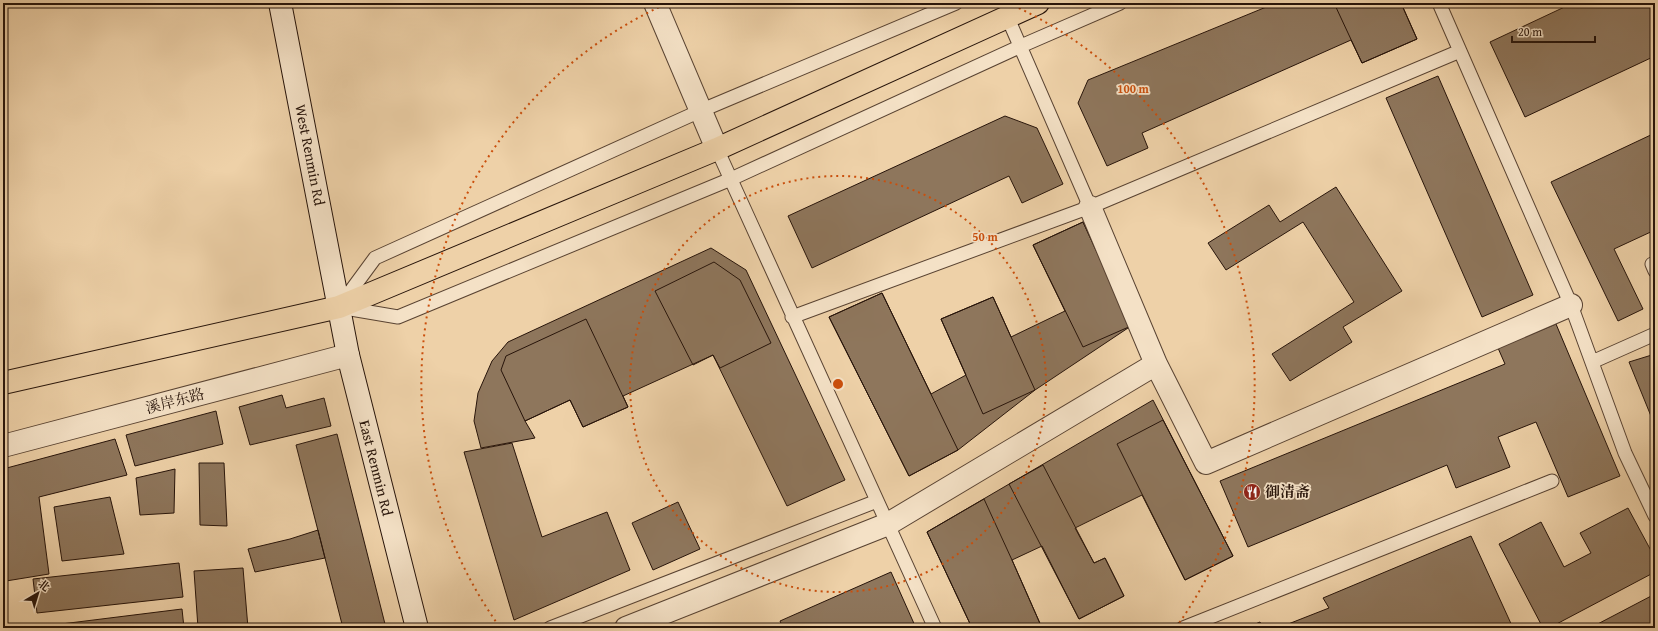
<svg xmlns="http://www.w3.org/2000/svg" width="1658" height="631" font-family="'Gentium Book Plus','Noto Serif SC',serif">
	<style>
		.building { fill: #8e765c; stroke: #27140a }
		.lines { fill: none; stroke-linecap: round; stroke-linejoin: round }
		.lane-casing { stroke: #594332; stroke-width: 15 }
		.street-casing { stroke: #594332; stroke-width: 24 }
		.secondary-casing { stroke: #27140a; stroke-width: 24 }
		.primary-casing { stroke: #27140a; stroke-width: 24 }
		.lane { stroke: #f4e1c6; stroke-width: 13 }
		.street { stroke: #f4e1c6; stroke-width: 22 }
		.secondary { stroke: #f4e1c6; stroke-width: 22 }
		.primary { stroke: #eed1a8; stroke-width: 22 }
		.ring { fill: none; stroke: #cb4f0c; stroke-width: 2; stroke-dasharray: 2 4 }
		.labels { text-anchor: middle; stroke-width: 3.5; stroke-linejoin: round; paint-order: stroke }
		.street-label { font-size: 15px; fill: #27140a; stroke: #f4e1c6 }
		.poi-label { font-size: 15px; font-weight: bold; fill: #27140a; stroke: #f4e1c6; text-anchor: start }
		.centre { fill: #cb4f0c; stroke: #f4e1c6; stroke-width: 2 }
		.ring-label { font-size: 12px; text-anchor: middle; font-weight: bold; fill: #cb4f0c; stroke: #f4e1c6; stroke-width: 3.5; stroke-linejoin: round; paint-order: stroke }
	</style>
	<rect width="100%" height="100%" fill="#eed1a8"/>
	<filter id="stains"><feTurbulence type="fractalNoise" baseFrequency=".005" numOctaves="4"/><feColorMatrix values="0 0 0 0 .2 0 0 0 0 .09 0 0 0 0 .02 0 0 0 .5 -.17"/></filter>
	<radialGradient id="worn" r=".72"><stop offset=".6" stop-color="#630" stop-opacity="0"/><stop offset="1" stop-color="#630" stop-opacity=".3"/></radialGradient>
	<!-- building -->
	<path class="building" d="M1276,3h125l16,36 -55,24 -11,-23 -209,93 6,15 -41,18 -29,-63 10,-23z
		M1334,3h67l16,36 -55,24z
		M1573,3h82v53l-130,61 -35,-75z
		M1438,76l95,219 -51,22 -96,-219z
		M1005,116l32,12 26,56 -41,19 -13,-27 -197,92 -24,-52z
		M1655,133v97l-41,19 29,60 -25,12 -67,-139z
		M1336,187l66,104 -59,36 9,15 -62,39 -18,-27 82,-52 -51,-80 -77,48 -18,-27 61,-38 11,17z
		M1083,222l48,104 -48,21 -50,-102z
		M1083,222l48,104 -96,64 -77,60 -49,26 -80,-159 53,-24 49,101 35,-19 -25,-56 52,-22 18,40 54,-26 -32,-66z
		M711,248l35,22 99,210 -58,26 -74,-151 -90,41 5,11 -45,20 -13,-27 -45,21 10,17 -54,10 -7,-27 4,-28 14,-32 16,-19z
		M714,262l26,18 31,63 -51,25 -7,-13 -20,10 -38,-74z
		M882,293l76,157 -49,26 -80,-159z
		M993,297l42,93 -52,24 -42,-95z
		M586,319l42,88 -45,20 -13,-27 -45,21 -24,-51 5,-14z
		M1556,324l64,152 -52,21 -32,-75 -38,15 12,30 -54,21 -9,-23 -199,82 -28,-66 285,-117 -7,-16z
		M1655,354v72l-26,-64z
		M282,395l4,13 38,-10 7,28 -81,19 -11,-38z
		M1153,400l80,156 -48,24 -43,-85 -67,33 19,35 11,-5 19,38 -45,23 -37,-73 -30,14 30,68h-70l-45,-96z
		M216,411l7,33 -88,22 -9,-31z
		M1163,420l70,136 -48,24 -68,-136z
		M337,434l49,194h-43l-47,-183z
		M115,439l12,36 -88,22 10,77 -43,7 -3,-24v-88z
		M512,443l30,94 65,-25 23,58 -116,50 -50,-168z
		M199,463h25l3,63 -27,-1z
		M1043,465l51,98 11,-5 19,38 -45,23 -70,-135z
		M175,469l-1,44 -34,2 -4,-37z
		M110,497l14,57 -62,7 -8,-54z
		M984,499l28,61 30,68h-70l-45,-96z
		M678,502l22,47 -47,21 -21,-47z
		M1628,508l27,50v14l-106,56h-6l-44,-84 42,-22 23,45 27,-14 -11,-20z
		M318,530l7,28 -70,14 -7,-23 42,-10z
		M1471,536l42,92h-235l51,-20 -6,-10z
		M179,563l4,34 -146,16 -4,-34z
		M243,568l5,60h-50l-4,-57z
		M891,572l25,56h-133l-3,-7z
		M1655,594v34h-65z
		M182,609l2,19h-155z
		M1260,622l3,6h-17z"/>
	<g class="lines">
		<!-- lane casing -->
		<g class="lane-casing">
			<path id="lane" d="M956,3l-256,108 -325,147 -36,49 59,10 333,-138 290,-133 99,-43
				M1439,3l132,302 54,148 30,63
				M1007,16l83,191
				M717,149l218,479
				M1655,263l-3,1 3,7
				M792,317l298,-110 370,-156
				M1592,362l63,-28
				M550,628l327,-127
				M1183,628l369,-147"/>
		</g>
		<!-- street casing -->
		<g class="street-casing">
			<path id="street" d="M655,3l62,146
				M1090,207l66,157
				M3,446l345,-91
				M626,628l262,-104 268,-160 50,99 365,-158"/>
		</g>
		<!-- secondary casing -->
		<g class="secondary-casing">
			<path id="secondary" d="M280,3l68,352 69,273"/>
		</g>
		<!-- primary casing -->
		<g class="primary-casing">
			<path id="primary" d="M3,383l336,-76 378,-158 321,-146"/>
		</g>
		<!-- lane -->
		<use href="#lane" class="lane"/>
		<!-- street -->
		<use href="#street" class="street"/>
		<!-- secondary -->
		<use href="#secondary" class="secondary"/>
		<!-- primary -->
		<use href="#primary" class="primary"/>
	</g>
	<!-- distance rings -->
	<g class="ring">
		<circle cx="838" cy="384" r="208"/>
		<path d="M499 626A417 417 0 0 1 668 3M1008 3A417 417 0 0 1 1177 626"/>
	</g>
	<!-- icons -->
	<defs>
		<g id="restaurant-disc" transform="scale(0.9)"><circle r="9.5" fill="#8f2418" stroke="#f4e1c6"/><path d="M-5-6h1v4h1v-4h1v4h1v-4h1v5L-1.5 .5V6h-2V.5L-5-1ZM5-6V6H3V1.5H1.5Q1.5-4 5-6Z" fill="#fff"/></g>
	</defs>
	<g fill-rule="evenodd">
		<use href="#restaurant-disc" x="1252" y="492"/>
	</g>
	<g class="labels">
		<!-- street labels -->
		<g class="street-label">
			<text transform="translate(310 155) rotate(79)" y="5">West Renmin Rd</text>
			<text transform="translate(175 401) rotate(-15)" y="5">溪岸东路</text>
			<text transform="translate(376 468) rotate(76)" y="5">East Renmin Rd</text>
		</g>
		<!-- poi labels -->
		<g class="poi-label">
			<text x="1265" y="497">御清斋</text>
		</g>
	</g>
	<circle cx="838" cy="384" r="6" class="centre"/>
	<g class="ring-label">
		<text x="1133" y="93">100 m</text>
		<text x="985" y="241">50 m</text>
	</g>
	<!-- margin -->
	<rect width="1658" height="631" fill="none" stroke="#eed1a8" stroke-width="16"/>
	<rect x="4" y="4" width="1650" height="623" fill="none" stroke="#27140a" stroke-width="2"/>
	<rect x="8" y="8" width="1642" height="615" fill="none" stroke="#27140a"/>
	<!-- north arrow -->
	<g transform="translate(38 593) rotate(38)" stroke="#f4e1c6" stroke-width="3" paint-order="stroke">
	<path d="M0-3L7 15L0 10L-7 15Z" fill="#27140a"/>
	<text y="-6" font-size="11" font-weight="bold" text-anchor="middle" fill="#27140a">北</text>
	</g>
	<!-- scale -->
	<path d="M1512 36v6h83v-6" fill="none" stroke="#27140a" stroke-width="2"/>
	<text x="1518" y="36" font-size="12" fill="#27140a" stroke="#f4e1c6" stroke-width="3" paint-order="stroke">20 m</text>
	<rect width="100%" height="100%" filter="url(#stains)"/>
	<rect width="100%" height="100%" fill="url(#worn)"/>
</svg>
